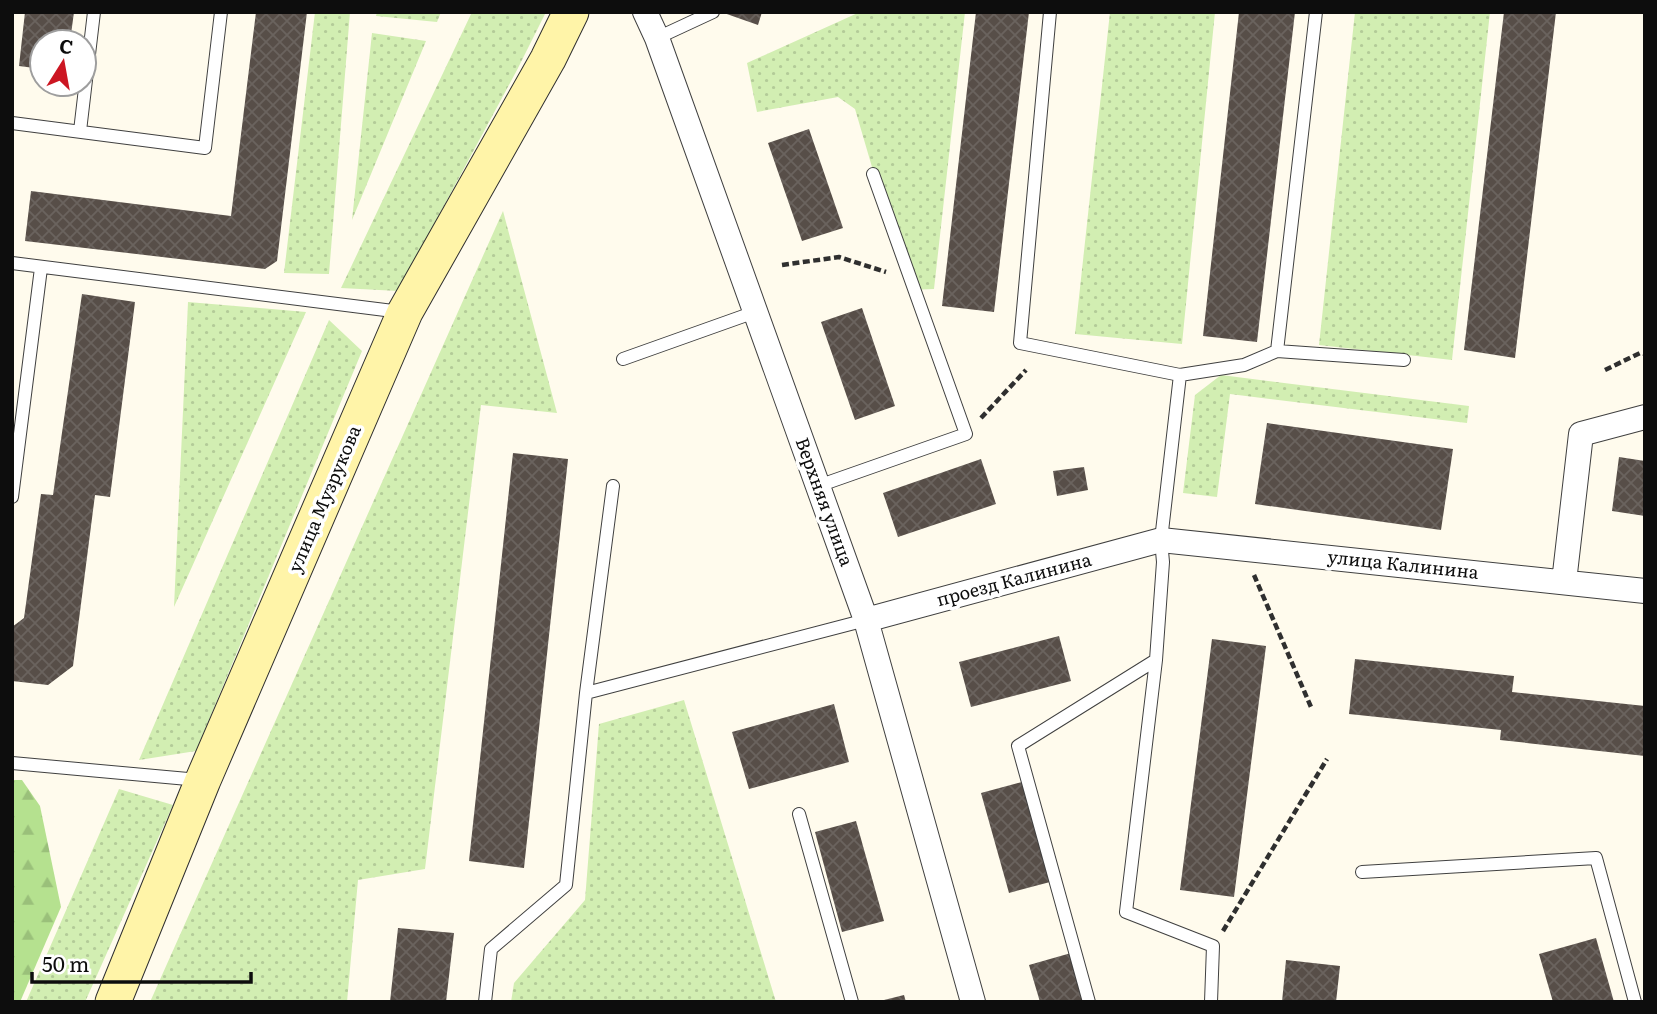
<svg xmlns="http://www.w3.org/2000/svg" width="1657" height="1014" font-family="Literata,serif">
	<style>
		.grass { fill: url(#grass-dots) }
		.forest { fill: url(#forest-firs) }
		.building { fill: url(#building-cross-hatch) }
		.lines { fill: none; stroke-linecap: round; stroke-linejoin: round }
		.lane-casing { stroke: #404040; stroke-width: 14 }
		.street-casing { stroke: #404040; stroke-width: 26 }
		.secondary-casing { stroke: #2f2f2f; stroke-width: 37 }
		.path { stroke: #2f2f2f; stroke-width: 4.5; stroke-dasharray: 7 3.5; stroke-linecap: butt }
		.lane { stroke: #fff; stroke-width: 12 }
		.street { stroke: #fff; stroke-width: 24 }
		.secondary { stroke: #fff4a8; stroke-width: 35 }
		.labels { text-anchor: middle; stroke-width: 7; stroke-linejoin: round; paint-order: stroke }
		.street-label { font-size: 18px; fill: #0d0d0d; stroke: #fff }
	</style>
	<defs>
		<pattern id="grass-dots" width="8" height="8" patternUnits="userSpaceOnUse" patternTransform="scale(1.75)"><rect width="8" height="8" fill="#d2eeb2"/><path d="M2 2h.1M6 6h.1" fill="none" stroke="#b3cb98" stroke-width="1.8" stroke-linecap="round"/></pattern>
		<pattern id="forest-firs" width="22" height="20" patternUnits="userSpaceOnUse" patternTransform="scale(1.75)"><rect width="22" height="20" fill="#b5e18f"/><path d="M5 1l3.5 6h-7zM16 11l3.5 6h-7z" fill="#9ac07a"/></pattern>
		<pattern id="building-cross-hatch" width="8" height="8" patternUnits="userSpaceOnUse" patternTransform="scale(1.75)"><rect width="8" height="8" fill="#574e48"/><path d="M0 0l8 8M0 8l8-8" fill="none" stroke="#6a635e"/></pattern>
	</defs>
	<rect width="100%" height="100%" fill="#fffbed"/>
	<!-- grass -->
	<path class="grass" d="M315,12h35l-21,262 -45,-1z
		M377,12h64l-4,10 -61,-6z
		M472,12h74l-29,58 -119,221 -57,-3z
		M860,12h105l-31,277 -26,1 -53,-181 -17,-12 -81,15 -10,-49z
		M1110,12h105l-33,332 -107,-10z
		M1355,12h135l-38,348 -133,-15z
		M372,33l54,8 -74,179z
		M503,211l54,202 -76,-8 -56,464 -67,11 -11,122h-197z
		M188,302l118,10 -132,295z
		M329,320l33,31 -166,400 -57,9z
		M1221,375l248,31 -2,17 -237,-29 -13,103 -34,-4 12,-98z
		M684,700l92,302h-265l3,-19 71,-83 14,-176z
		M119,789l54,16 -88,197h-59z"/>
	<!-- forest -->
	<path class="forest" d="M12,780h10l18,26 21,101 -41,95h-8z"/>
	<!-- building -->
	<path class="building" d="M25,12h49l-4,30h-28v27l-23,-3z
		M256,12h51l-30,249 -12,8 -240,-28 6,-50 200,25z
		M721,12h41l-4,13z
		M976,12h53l-35,300 -52,-6z
		M1239,12h56l-38,330 -54,-6z
		M1504,12h52l-41,346 -51,-8z
		M809,129l34,99 -41,13 -34,-98z
		M82,294l53,8 -25,195 -15,-2 -22,171 -25,19 -36,-4v-54l12,-9 17,-124 12,1z
		M862,308l33,98 -40,14 -34,-98z
		M1267,423l186,26 -12,81 -186,-26z
		M513,453l55,6 -44,409 -55,-7z
		M1619,457l26,4v55l-33,-5z
		M981,459l15,45 -98,33 -15,-44z
		M1084,467l4,23 -31,6 -4,-25z
		M1059,636l12,45 -100,26 -12,-45z
		M1212,639l54,7 -32,251 -54,-7z
		M1355,659l159,17 -2,16 133,14v50l-145,-16 1,-10 -152,-16z
		M834,704l15,58 -100,27 -17,-57z
		M1022,782l28,100 -41,11 -28,-100z
		M856,821l28,100 -42,11 -27,-100z
		M398,928l56,5 -8,69h-56z
		M1596,938l18,64h-61l-14,-48z
		M1071,953l13,49h-44l-11,-37z
		M1286,960l54,6 -4,36h-54z
		M904,995l2,7h-26v-1z"/>
	<g class="lines">
		<!-- lane casing -->
		<g class="lane-casing">
			<path id="lane" d="M1050,12l-30,331 160,32 64,-10 33,-14
				M1316,12l-39,339 127,9
				M657,38l56,-26
				M12,123l193,25 16,-136
				M80,131l14,-119
				M12,263l389,49
				M623,359l132,-47
				M1180,375l-19,165 2,22 -7,98 -30,252 87,34 -2,56
				M818,486l148,-52 -93,-260
				M12,497l29,-229
				M586,693l27,-207
				M12,763l187,17
				M799,814l53,188
				M1362,872l234,-14 39,144
				M485,1002l6,-53 75,-64 20,-192 280,-73
				M1089,1002l-71,-256 138,-86"/>
		</g>
		<!-- street casing -->
		<g class="street-casing">
			<path id="street" d="M645,12l12,26 209,582 107,382
				M1564,582l17,-148 64,-17
				M866,620l295,-80 484,51"/>
		</g>
		<!-- secondary casing -->
		<g class="secondary-casing">
			<path id="secondary" d="M113,1002l90,-222 202,-468 143,-253 23,-47"/>
		</g>
		<!-- path -->
		<path class="path" d="M782,265l57,-8 47,15
			M1605,370l35,-17 5,1
			M981,418l45,-48
			M1254,575l57,132
			M1223,931l104,-172"/>
		<!-- lane -->
		<use href="#lane" class="lane"/>
		<!-- street -->
		<use href="#street" class="street"/>
		<!-- secondary -->
		<use href="#secondary" class="secondary"/>
	</g>
	<g class="labels">
		<!-- street labels -->
		<g class="street-label">
			<text transform="translate(325 499) rotate(-67)" y="6">улица Музрукова</text>
			<text transform="translate(824 502) rotate(70)" y="6">Верхняя улица</text>
			<text transform="translate(1403 565) rotate(6)" y="6">улица Калинина</text>
			<text transform="translate(1014 580) rotate(-15)" y="6">проезд Калинина</text>
		</g>
	</g>
	<!-- border -->
	<rect width="1657" height="1014" fill="none" stroke="#0d0d0d" stroke-width="28"/>
	<!-- north arrow -->
	<g transform="translate(63 63) rotate(11)"><circle r="33" fill="#ffffff" stroke="#9e9e9e" stroke-width="2"/>
	<path d="M0-5L12 26L0 18L-12 26Z" fill="#cc1622"/>
	<text y="-10" font-size="19" font-weight="bold" text-anchor="middle" fill="#0d0d0d">С</text>
	</g>
	<!-- scale -->
	<path d="M32 972v10h219v-10" fill="none" stroke="#0d0d0d" stroke-width="3.5"/>
	<text x="42" y="972" font-size="21" fill="#0d0d0d" stroke="#ffffff" stroke-width="5" paint-order="stroke">50 m</text>
</svg>
